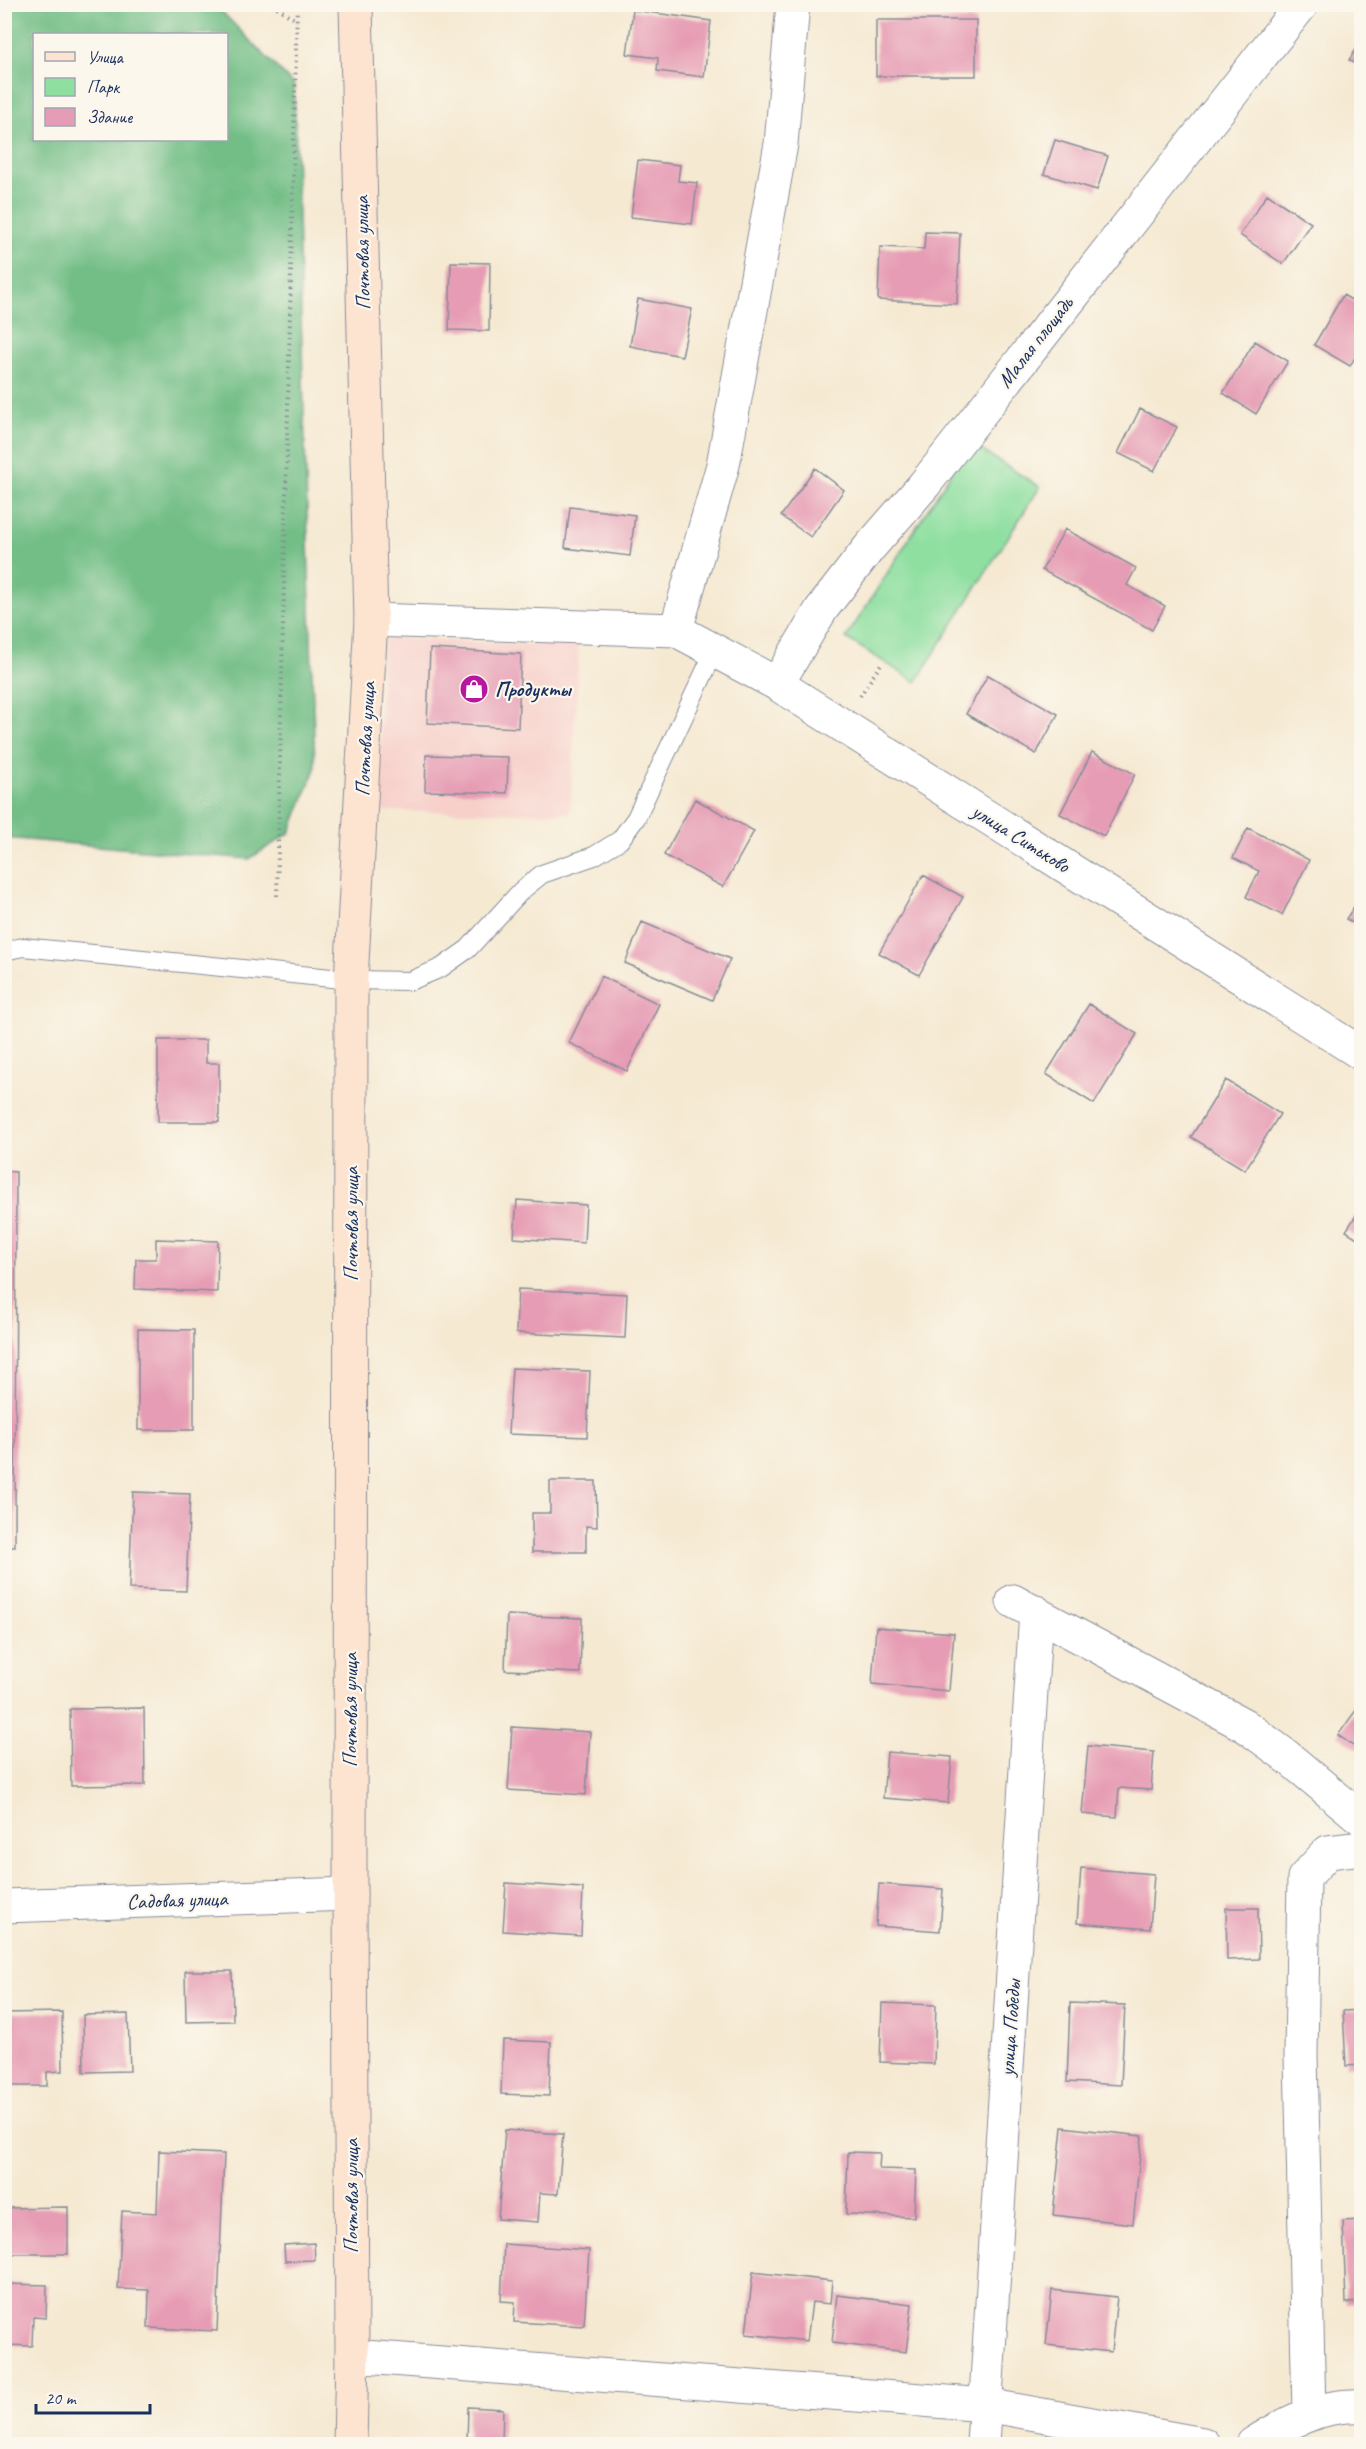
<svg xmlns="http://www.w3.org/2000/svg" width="1366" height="2449" font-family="Caveat,sans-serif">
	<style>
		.built { fill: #f7d0ca }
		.green { fill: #8edfa0; stroke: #54877f; stroke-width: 1.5 }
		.forest { fill: #72be86; stroke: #467672; stroke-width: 1.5; fill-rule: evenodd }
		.building { fill: #e69cb4 }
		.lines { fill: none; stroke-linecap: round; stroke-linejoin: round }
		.lane-casing { stroke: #888c98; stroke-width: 20 }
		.street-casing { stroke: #888c98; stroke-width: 35 }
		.secondary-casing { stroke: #888c98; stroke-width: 35 }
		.path { stroke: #888c98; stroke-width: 4; stroke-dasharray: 1.5 4.5; stroke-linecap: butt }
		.lane { stroke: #fff; stroke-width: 18 }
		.street { stroke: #fff; stroke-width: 33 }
		.secondary { stroke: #fde4d1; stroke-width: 33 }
		.labels { text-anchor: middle; stroke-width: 4.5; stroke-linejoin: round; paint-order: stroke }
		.street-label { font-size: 21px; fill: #1b2f5e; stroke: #fbf7ec }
		.poi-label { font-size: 21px; font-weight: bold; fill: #1b2f5e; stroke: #fbf7ec; text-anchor: start }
	</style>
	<rect width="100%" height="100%" fill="#fbf7ec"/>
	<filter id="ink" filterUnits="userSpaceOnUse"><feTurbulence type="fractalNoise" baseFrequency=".0167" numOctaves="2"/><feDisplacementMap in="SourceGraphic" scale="12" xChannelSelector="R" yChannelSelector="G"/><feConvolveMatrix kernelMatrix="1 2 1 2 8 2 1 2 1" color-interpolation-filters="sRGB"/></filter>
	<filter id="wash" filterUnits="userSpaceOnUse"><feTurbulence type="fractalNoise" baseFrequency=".008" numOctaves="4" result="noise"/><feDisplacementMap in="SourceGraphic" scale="24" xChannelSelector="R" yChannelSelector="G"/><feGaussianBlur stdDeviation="1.35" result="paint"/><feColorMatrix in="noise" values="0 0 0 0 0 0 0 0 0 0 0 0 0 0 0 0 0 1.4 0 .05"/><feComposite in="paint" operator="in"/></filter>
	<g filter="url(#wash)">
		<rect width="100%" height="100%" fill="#f5e9d2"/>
		<!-- built -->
		<path class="built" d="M382,638l197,8 -9,167 -191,-2z"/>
		<!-- green -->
		<path class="green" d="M970,443l70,44 -124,195 -70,-44z"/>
		<!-- forest -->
		<path class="forest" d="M4,5h203l14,6 73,74 21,684 -25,64 -41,26 -244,-21zM34,34h192v106h-192z"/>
		<g id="blocks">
			<!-- building -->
			<path class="building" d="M633,10l78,11 -7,56 -47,-6 1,-13 -31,-4z
				M876,20h100v56h-100z
				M1362,40v28l-13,-8z
				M1055,140l53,16 -11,34 -53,-16z
				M638,160l42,5 -2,16 19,2 -5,41 -61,-7z
				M1267,194l44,29 -28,41 -43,-29z
				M925,232l35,1 -3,71 -79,-4 2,-53 44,2z
				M451,262l39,1 -1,68 -40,-1z
				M1343,295l19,11v39l-12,21 -36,-21z
				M638,299l54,10 -10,47 -52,-10z
				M1255,341l33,20 -32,53 -33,-21z
				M1140,409l37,18 -23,44 -36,-18z
				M815,468l29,22 -33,47 -30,-21z
				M570,507l65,8 -5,41 -65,-8z
				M1065,529l71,39 -9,17 38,21 -13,24 -110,-60z
				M430,649l91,5 -3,74 -91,-5z
				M988,675l70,39 -22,40 -70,-40z
				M1092,752l43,22 -31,62 -44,-22z
				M426,755l82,2 -1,36 -82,-2z
				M695,799l59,32 -31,56 -59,-32z
				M1248,828l61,32 -27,55 -36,-18 13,-26 -26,-13z
				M923,875l40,22 -44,78 -40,-22z
				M1362,894v34l-16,-9z
				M642,922l88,37 -18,41 -87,-37z
				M601,976l58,28 -32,67 -58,-28z
				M1089,1004l48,30 -43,70 -48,-30z
				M158,1040h48v23h13v59h-61z
				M1226,1080l54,34 -35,56 -54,-33z
				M4,1171l12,1 -1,375h-11z
				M517,1200l69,5 -2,38 -70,-5z
				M1362,1206v35l-16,-10z
				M156,1239l62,2 -1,51 -82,-3 1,-30h20z
				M518,1289l109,5 -2,44 -109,-5z
				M138,1329l56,1v100h-56z
				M512,1368l78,3 -3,66 -79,-3z
				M550,1481h46l1,46 -11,-1v26h-54v-39h18z
				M133,1492l57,2 -4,97 -57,-2z
				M507,1615l75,3 -2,55 -75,-3z
				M876,1627l78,6 -5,58 -77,-7z
				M1362,1702v50l-24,-17z
				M144,1708l1,77 -74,1 -1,-77z
				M512,1727l78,5 -4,63 -78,-5z
				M1088,1746l66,6 -3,38 -32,-2 -2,29 -35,-3z
				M887,1752l65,5 -4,46 -65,-5z
				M1081,1868l73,6 -4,55 -73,-6z
				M506,1883l77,5 -2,48 -78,-5z
				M879,1884l64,5 -3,42 -64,-5z
				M1226,1908h32l1,51 -32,1z
				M185,1971h47l1,50 -47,1z
				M882,2003l54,2 -2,59 -54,-2z
				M1070,2003l55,2 -4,80 -54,-3z
				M1362,2010v55l-16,1 -3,-55z
				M62,2012l1,59 -16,1v14h-43v-73z
				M128,2014l2,57 -46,1 -1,-57z
				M503,2040l48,2 -2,54 -48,-2z
				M1062,2127l80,9 -9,88 -80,-9z
				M505,2130l58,4 -5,60 -18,-1 -2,29 -40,-3z
				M159,2151l65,3 -7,177 -69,-3 1,-38 -31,-1 4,-78 35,2z
				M848,2152l32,1 -1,16 37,1 -2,47 -68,-3z
				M68,2207v47h-64v-46z
				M1362,2220v82l-16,1 -3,-82z
				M314,2243l1,17 -30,1 -1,-16z
				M504,2244l85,6 -5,76 -70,-4 1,-20 -14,-1z
				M753,2272l79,9 -2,23 -18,-2 -5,39 -61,-7z
				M4,2284l43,1 -1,33 -13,-1 -1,29 -28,-1z
				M1052,2290l65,7 -6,55 -65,-7z
				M837,2295l75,9 -6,48 -74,-9z
				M468,2407l35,2 -1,35h-35z"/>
		</g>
	</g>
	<g filter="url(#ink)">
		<use href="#blocks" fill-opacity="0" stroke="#888c98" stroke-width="1.5"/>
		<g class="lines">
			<!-- lane casing -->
			<g class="lane-casing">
				<path id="lane" d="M4,951l19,-4 328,33 59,1 31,-13 27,-19 53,-58 21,-17 52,-18 26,-16 16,-22 79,-168"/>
			</g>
			<!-- street casing -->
			<g class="street-casing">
				<path id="street" d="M371,620l305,10 101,54 585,370
					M676,630l47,-165 58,-321 12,-140
					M777,684l44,-74 48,-62 55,-63 378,-481
					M1013,1601l231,124 41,30 77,64
					M4,1906l346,-12
					M352,2356l634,49 217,39
					M1309,2414l-8,-359 3,-177 24,-26 34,-4
					M983,2444l53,-832
					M1253,2444c33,-21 68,-40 109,-38"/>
			</g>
			<!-- secondary casing -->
			<g class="secondary-casing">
				<path id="secondary" d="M350,2444l2,-88 -2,-462 1,-914 20,-360 -15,-616"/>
			</g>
			<!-- path -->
			<path class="path" d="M272,4l25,17
				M860,696l23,-35
				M277,896l20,-892"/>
			<!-- lane -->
			<use href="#lane" class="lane"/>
			<!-- street -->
			<use href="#street" class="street"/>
			<!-- secondary -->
			<use href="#secondary" class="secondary"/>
		</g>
	</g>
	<!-- icons -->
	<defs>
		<g id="shop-disc" transform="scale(1.5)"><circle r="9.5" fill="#b5179e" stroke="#fbf7ec"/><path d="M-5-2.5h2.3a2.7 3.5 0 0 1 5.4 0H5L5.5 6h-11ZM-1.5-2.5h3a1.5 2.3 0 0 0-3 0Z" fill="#fff"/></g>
	</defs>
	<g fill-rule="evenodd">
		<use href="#shop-disc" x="474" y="689"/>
	</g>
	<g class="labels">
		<!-- street labels -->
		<g class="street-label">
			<text transform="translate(362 253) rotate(-91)" y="7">Почтовая улица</text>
			<text transform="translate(1035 342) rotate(-52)" y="7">Малая площадь</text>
			<text transform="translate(365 739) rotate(-87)" y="7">Почтовая улица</text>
			<text transform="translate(1021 838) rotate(32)" y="7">улица Ситьково</text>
			<text transform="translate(351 1224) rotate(-90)" y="7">Почтовая улица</text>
			<text transform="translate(350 1710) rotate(-90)" y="7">Почтовая улица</text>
			<text transform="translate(177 1900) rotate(-2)" y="7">Садовая улица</text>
			<text transform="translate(1010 2028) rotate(-86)" y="7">улица Победы</text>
			<text transform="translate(351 2196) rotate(-90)" y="7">Почтовая улица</text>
		</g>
		<!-- poi labels -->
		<g class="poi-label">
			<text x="495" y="696">Продукты</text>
		</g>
	</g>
	<!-- margin -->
	<rect width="1366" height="2449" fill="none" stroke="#fbf7ec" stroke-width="24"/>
	<!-- legend -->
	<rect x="33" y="33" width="195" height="108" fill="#fbf7ec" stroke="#a1a7b3" stroke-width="1.5"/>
	<rect x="45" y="52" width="30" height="9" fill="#fde4d1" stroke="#a1a7b3" stroke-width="1.5"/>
	<text x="87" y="63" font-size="18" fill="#1b2f5e">Улица</text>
	<rect x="45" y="78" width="30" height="18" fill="#8edfa0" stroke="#a1a7b3" stroke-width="1.5"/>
	<text x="87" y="93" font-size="18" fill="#1b2f5e">Парк</text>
	<rect x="45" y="108" width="30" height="18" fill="#e69cb4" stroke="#a1a7b3" stroke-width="1.5"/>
	<text x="87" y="123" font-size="18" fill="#1b2f5e">Здание</text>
	<!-- scale -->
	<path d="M36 2404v9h114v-9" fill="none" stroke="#1b2f5e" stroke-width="3"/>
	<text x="45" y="2404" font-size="18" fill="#1b2f5e" stroke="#fbf7ec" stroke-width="4.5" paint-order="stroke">20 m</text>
</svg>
